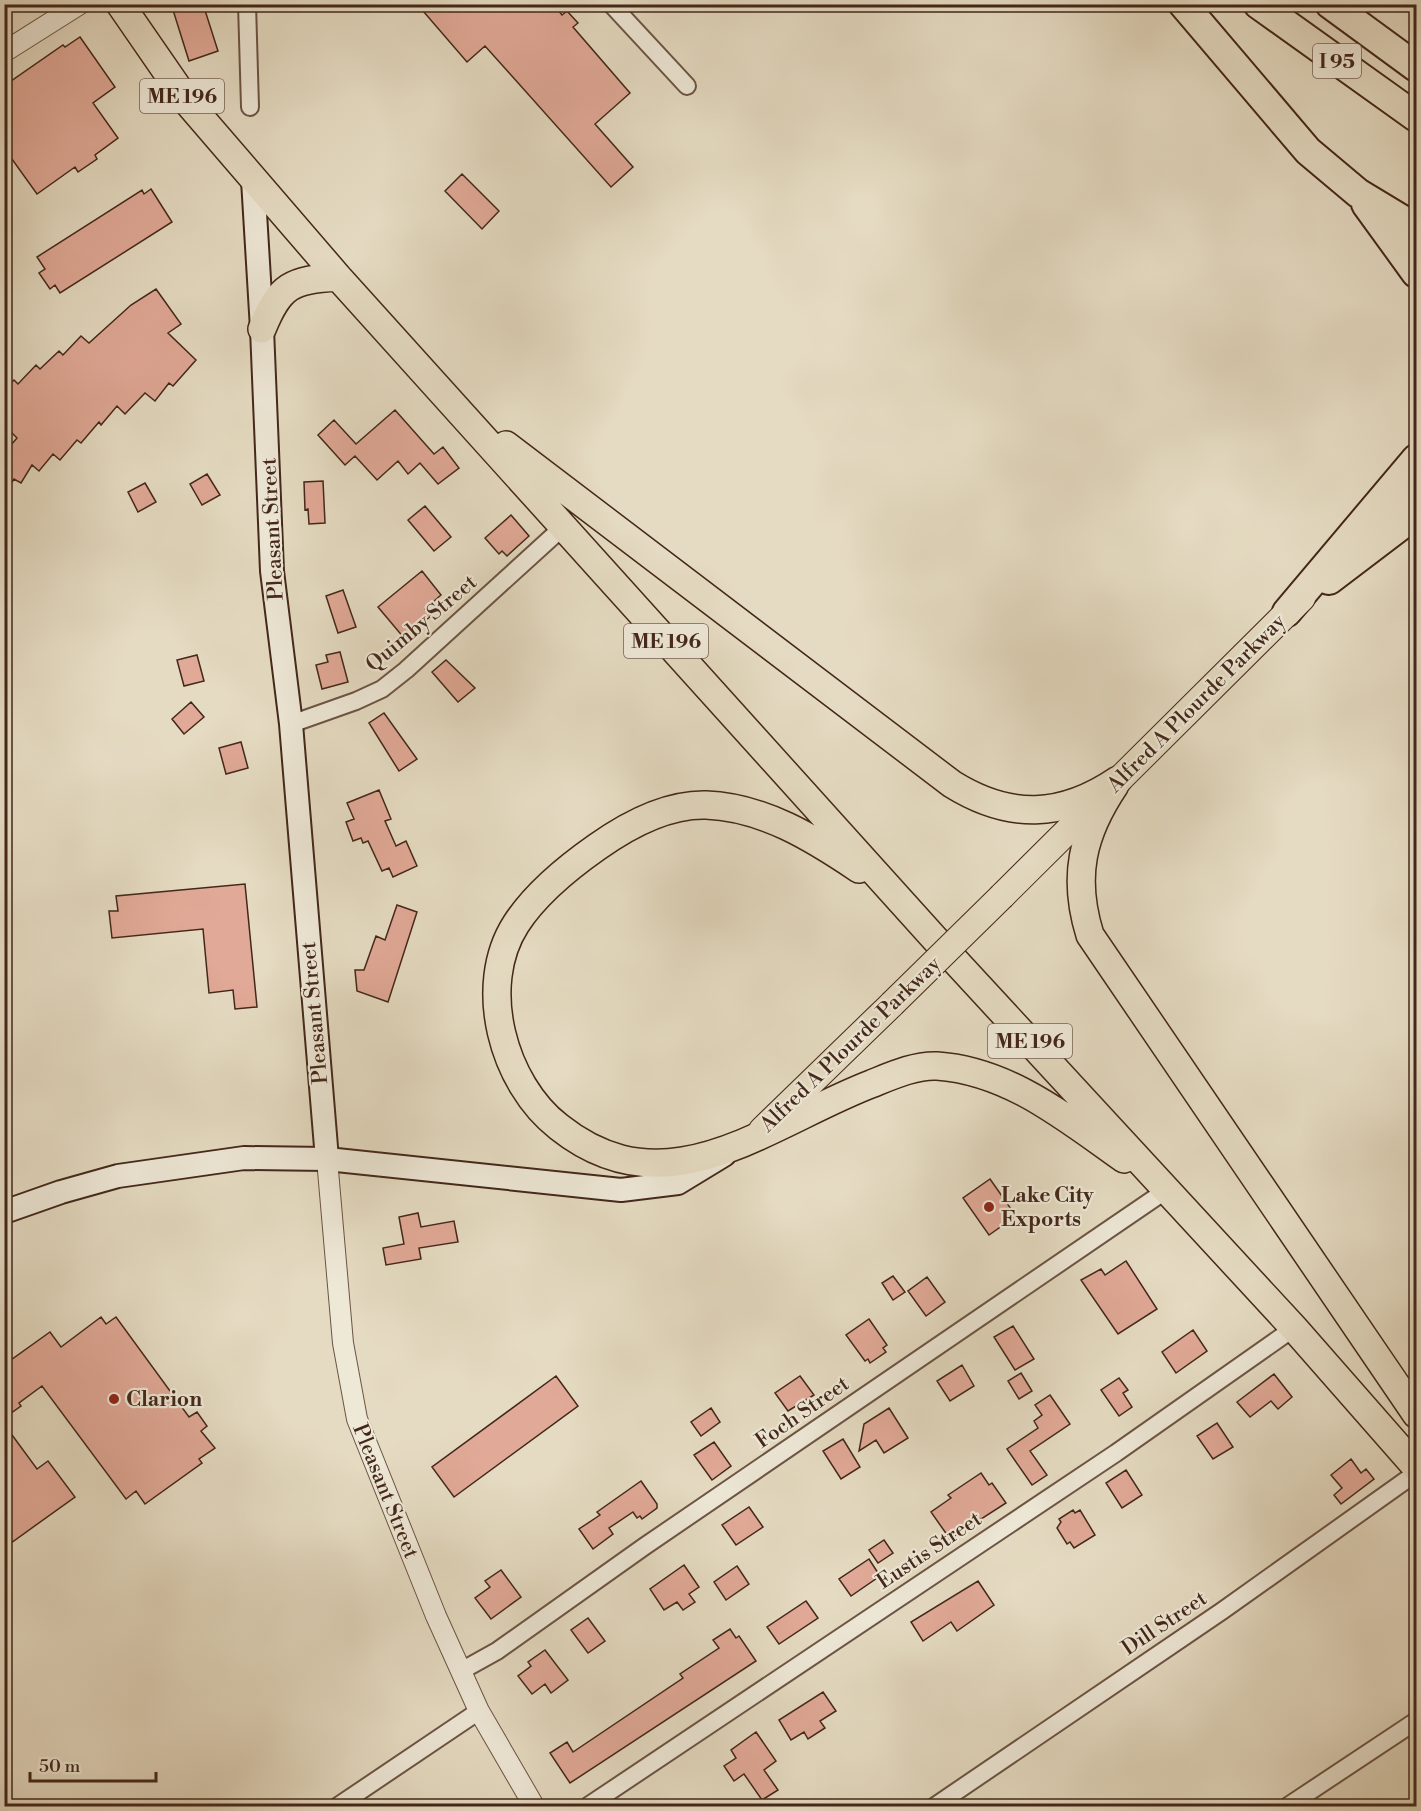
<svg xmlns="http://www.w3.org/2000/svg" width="1421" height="1811" font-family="'Libre Bodoni',serif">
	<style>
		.building { fill: #e1a997; stroke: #43271a; stroke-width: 1.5 }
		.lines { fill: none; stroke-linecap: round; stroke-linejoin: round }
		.minor-casing { stroke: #6c5444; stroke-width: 20 }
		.tertiary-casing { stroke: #6c5444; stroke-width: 22 }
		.secondary-casing { stroke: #43271a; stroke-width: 26 }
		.primary-casing { stroke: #43271a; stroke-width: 28 }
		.trunk-casing { stroke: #43271a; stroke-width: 30 }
		.motorway-casing { stroke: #43271a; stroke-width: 32 }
		.minor { stroke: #eee8d7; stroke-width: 16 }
		.tertiary { stroke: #eee8d7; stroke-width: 20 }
		.secondary { stroke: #eee8d7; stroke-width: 22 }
		.primary { stroke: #e5dbc2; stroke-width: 26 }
		.trunk { stroke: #e5dbc2; stroke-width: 27 }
		.motorway { stroke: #e5dbc2; stroke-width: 28 }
		.primary-bridge-casing { stroke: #43271a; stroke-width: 28; stroke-linecap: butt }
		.primary-bridge { stroke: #e5dbc2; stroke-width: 26 }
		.poi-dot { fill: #8f2418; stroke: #eee8d7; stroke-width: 2 }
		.labels { text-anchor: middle; stroke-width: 4.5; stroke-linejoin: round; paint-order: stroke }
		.shield { fill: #eee8d7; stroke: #766153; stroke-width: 1.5 }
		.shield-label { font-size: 20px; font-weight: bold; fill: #43271a }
		.street-label { font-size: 21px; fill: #43271a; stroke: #eee8d7 }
		.poi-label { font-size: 21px; font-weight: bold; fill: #43271a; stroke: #eee8d7; text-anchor: start }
	</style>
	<rect width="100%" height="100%" fill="#e5dbc2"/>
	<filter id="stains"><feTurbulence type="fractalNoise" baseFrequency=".00333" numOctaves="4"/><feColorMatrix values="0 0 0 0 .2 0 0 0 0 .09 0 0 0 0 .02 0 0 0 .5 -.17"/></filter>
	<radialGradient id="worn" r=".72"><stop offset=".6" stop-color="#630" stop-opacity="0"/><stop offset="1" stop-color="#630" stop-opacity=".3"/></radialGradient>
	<!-- building -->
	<path class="building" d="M192,4h11l15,47 -29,10 -16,-51z
		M417,4h136l9,11 5,-4 11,12 -5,4 57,66 -35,31 38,43 -22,20 -126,-141 -18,16z
		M80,37l35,50 -22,16 25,35 -23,17 2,4 -19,13 -3,-5 -38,27 -33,-46v-62l59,-41 2,2z
		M462,174l37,37 -17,18 -37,-38z
		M151,189l21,33 -112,71 -5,-8 -5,4 -11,-16 6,-4 -8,-12 105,-67 2,4z
		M156,289l25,35 -13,9 28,27 -23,26 -4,-3 -14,18 -10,-8 -20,21 -8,-8 -16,19 -2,-3 -18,21 -4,-3 -17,20 -7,-6 -14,17 -7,-6 -11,18 -7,-4 -10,15v-41l13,-15 -13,-13v-36l10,-9 4,4 18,-19 4,4 19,-18 4,4 18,-19 8,7 42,-38z
		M395,410l39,44 9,-7 16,21 -21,16 -18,-21 -12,11 -10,-13 -21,19 -22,-24 -10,9 -27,-30 16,-15 22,24z
		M207,474l13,21 -18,10 -12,-21z
		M323,481l2,42 -16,1 -1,-15 -3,1 -1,-28z
		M145,483l11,19 -18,10 -10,-20z
		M425,506l26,31 -17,14 -26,-31z
		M511,515l18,21 -22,20 -5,-5 -3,3 -14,-16z
		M422,571l19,24 -16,14 6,7 -27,22 -26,-31z
		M343,590l13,37 -18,6 -12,-37z
		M340,652l8,30 -26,7 -6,-24 12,-3 -2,-7z
		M197,655l7,26 -20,5 -7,-26z
		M446,660l29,28 -17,14 -26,-30z
		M191,702l13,15 -20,17 -12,-15z
		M384,713l33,46 -18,12 -30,-48z
		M241,742l7,26 -22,6 -7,-26z
		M379,790l12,29 -6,2 11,25 10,-5 11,25 -24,11 -4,-9 -7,3 -14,-30 -5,2 -2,-5 -8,3 -7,-19 8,-3 -7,-16z
		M245,884l12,123 -22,2 -2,-19 -24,3 -6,-64 -91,9 -3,-27h9l-2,-15z
		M397,905l20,7 -29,90 -31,-11 -2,-21h9l12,-34 9,4z
		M990,1179l26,37 -27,19 -26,-37z
		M418,1213l3,14 33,-6 4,21 -39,6 2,11 -35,6 -3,-17 21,-4 -5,-27z
		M1126,1261l31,48 -39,25 -37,-54 20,-11 4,6z
		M893,1276l12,16 -12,8 -11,-17z
		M927,1277l18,25 -19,14 -18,-25z
		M101,1317l5,7 10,-7 73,100 8,-5 10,14 -6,5 14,17 -16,11 3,4 -57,41 -9,-13 -10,8 -84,-113 -23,17 2,3 -17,12v-53l46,-33 11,15z
		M869,1319l18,26 -4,3 3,4 -16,11 -2,-4 -3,2 -19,-26z
		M1013,1326l21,33 -19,11 -21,-33z
		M1193,1330l14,21 -31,22 -14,-21z
		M962,1365l12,21 -24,15 -13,-20z
		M1021,1373l11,18 -13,8 -11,-18z
		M1274,1374l18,23 -14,12 -7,-8 -21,16 -13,-15z
		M556,1376l22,30 -124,91 -22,-30z
		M800,1376l14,19 -26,16 -13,-18z
		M1119,1378l9,12 -5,3 9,14 -13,9 -18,-26z
		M1050,1395l20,29 -40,27 17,24 -15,10 -25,-36 31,-21 -4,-7 8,-6 -7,-10z
		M711,1408l9,14 -19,14 -10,-14z
		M889,1408l19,30 -24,15 -8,-13 -17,11 5,-27z
		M1217,1423l16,24 -20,12 -16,-23z
		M4,1424l33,45 11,-8 27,36 -71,51z
		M843,1439l17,28 -19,12 -18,-28z
		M714,1442l17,24 -19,14 -18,-25z
		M1351,1459l10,14 5,-4 8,10 -33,25 -7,-9 8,-7 -11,-13z
		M1126,1470l16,25 -20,13 -16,-25z
		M981,1473l8,12 3,-2 14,20 -56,36 -19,-27 20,-14 -3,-3z
		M641,1481l16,23v4l-15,11 -2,-3 -3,2 -4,-6 -24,16 4,6 -20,15 -14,-20 21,-14 -3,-3z
		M749,1507l14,20 -27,18 -14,-20z
		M1073,1510l2,3 5,-3 15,25 -21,13 -4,-6 -3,2 -10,-16 4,-6 -2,-3z
		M884,1540l9,13 -15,10 -9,-13z
		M869,1559l11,17 -29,20 -12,-17z
		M684,1565l15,22 -10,7 6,8 -12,8 -6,-8 -13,8 -14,-21z
		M737,1566l12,18 -23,16 -12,-18z
		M501,1570l20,27 -30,22 -16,-21 15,-11 -5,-6z
		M978,1581l16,24 -37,26 -6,-9 -28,19 -12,-19z
		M806,1601l12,17 -39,26 -12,-17z
		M588,1618l17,23 -17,12 -17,-23z
		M730,1629l6,9 3,-2 17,25 -186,122 -20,-30 17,-11 6,10 110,-74 -3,-4 39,-26 -6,-8z
		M545,1650l23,30 -17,13 -6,-9 -13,10 -14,-18 13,-10 -3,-4z
		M823,1692l13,19 -16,10 5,7 -17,11 -4,-7 -13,8 -12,-20z
		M756,1732l20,29 -12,9 14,20 -16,10 -18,-26 -10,7 -10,-15 12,-8 -5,-8z"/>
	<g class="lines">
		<!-- minor casing -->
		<g class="minor-casing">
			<path id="minor" d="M247,4l3,103
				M611,4l76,82
				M291,724l65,-23 26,-12 24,-19 157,-143
				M461,1671l36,-20 148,-105 523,-357
				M338,1806l141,-95
				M588,1806l528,-353 178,-125
				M935,1806l287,-195 194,-138
				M1288,1806l128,-85"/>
		</g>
		<!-- tertiary casing -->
		<g class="tertiary-casing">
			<path id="tertiary" d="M4,52l76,-48
				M327,1159l16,184 14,76 79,197 43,95 55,95"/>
		</g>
		<!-- secondary casing -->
		<g class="secondary-casing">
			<path id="secondary" d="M253,180l9,149 10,242 19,153 36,435
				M4,1212l57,-20 57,-16 126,-18 83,1 294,31 57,-7 46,-28"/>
		</g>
		<!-- primary casing -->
		<g class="primary-casing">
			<path id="primary" d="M1377,523l39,-39
				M1002,896l300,-298
				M762,1130l130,-126"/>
		</g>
		<!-- trunk casing -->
		<g class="trunk-casing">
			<path id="trunk" d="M120,4l69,100 149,173 597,662 359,389 122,139
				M262,329c18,-44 29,-49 76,-52
				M506,445l446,339c58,36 110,34 166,-4
				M1115,785c-33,49 -43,92 -25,150l326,479
				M859,869c-46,-31 -96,-62 -153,-64 -40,-1 -78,20 -109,42 -30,21 -61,46 -81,77 -40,62 -13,160 43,203 108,86 208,-3 312,-43 20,-8 44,-19 66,-18 73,5 130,53 187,93"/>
		</g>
		<!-- motorway casing -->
		<g class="motorway-casing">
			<path id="motorway" d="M1183,4l125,147 50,42 58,35
				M1258,4l158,113
				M1330,4l86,63
				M1366,204l50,69
				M1329,580l87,-66
				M1287,612l129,-153"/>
		</g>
		<!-- minor -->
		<use href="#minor" class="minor"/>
		<!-- tertiary -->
		<use href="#tertiary" class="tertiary"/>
		<!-- secondary -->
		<use href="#secondary" class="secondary"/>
		<!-- primary -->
		<use href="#primary" class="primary"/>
		<!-- trunk -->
		<use href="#trunk" class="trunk"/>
		<!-- motorway -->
		<use href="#motorway" class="motorway"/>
		<!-- primary-bridge casing -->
		<g class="primary-bridge-casing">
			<path id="primary-bridge" d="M892,1004l110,-108"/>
		</g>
		<!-- primary-bridge -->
		<use href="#primary-bridge" class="primary-bridge"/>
	</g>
	<!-- markers -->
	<g class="poi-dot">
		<circle cx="989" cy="1207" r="6"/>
		<circle cx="114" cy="1399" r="6"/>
	</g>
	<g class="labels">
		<!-- shield labels -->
		<g class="shield">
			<rect x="1313" y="44" width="48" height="34" rx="4.5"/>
			<rect x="140" y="79" width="84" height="34" rx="4.5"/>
			<rect x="624" y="624" width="84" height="34" rx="4.5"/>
			<rect x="988" y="1024" width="84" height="34" rx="4.5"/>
		</g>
		<g class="shield-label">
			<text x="1337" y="68">I 95</text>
			<text x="182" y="103">ME 196</text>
			<text x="666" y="648">ME 196</text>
			<text x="1030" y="1048">ME 196</text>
		</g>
		<!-- street labels -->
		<g class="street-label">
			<text transform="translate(272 529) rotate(-93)" y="7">Pleasant Street</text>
			<text transform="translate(421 623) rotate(-40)" y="7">Quimby Street</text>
			<text transform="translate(1196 703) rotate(-45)" y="7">Alfred A Plourde Parkway</text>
			<text transform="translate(314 1013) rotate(-95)" y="7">Pleasant Street</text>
			<text transform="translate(850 1044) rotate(-44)" y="7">Alfred A Plourde Parkway</text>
			<text transform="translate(802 1412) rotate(-35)" y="7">Foch Street</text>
			<text transform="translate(386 1491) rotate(68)" y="7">Pleasant Street</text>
			<text transform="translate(929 1550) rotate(-34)" y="7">Eustis Street</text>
			<text transform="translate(1164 1623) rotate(-34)" y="7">Dill Street</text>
		</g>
		<!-- poi labels -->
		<g class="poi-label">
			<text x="1001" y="1202">Lake City<tspan x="1001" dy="24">Exports</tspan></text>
			<text x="126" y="1406">Clarion</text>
		</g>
	</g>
	<!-- margin -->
	<rect width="1421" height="1811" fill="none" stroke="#e5dbc2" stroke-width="24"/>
	<rect x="6" y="6" width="1409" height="1799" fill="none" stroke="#43271a" stroke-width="3"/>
	<rect x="12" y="12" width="1397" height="1787" fill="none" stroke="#43271a" stroke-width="1.5"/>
	<!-- scale -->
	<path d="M30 1772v9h126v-9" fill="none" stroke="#43271a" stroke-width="3"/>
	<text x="39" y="1772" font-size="18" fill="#43271a" stroke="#eee8d7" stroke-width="4.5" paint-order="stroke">50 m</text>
	<rect width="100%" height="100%" filter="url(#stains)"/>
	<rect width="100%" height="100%" fill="url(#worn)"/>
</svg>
